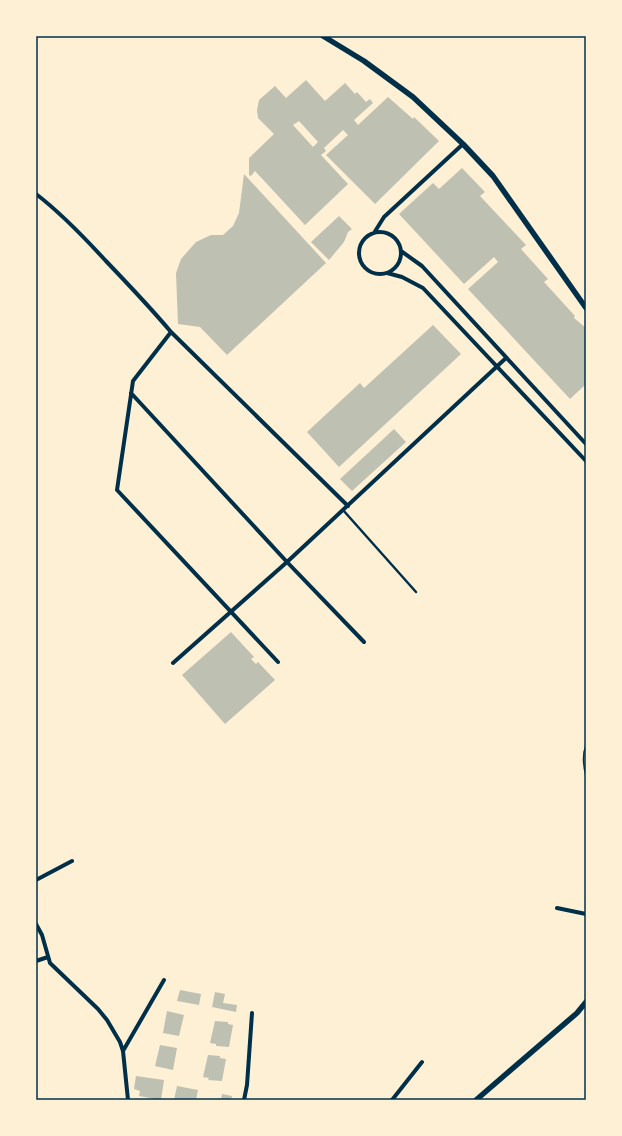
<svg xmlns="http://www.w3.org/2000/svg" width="622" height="1136" font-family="'Zilla Slab',serif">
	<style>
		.building { fill: #bec0b2; fill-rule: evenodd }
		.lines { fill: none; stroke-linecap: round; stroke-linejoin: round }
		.path { stroke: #003049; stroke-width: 1.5 }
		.service { stroke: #003049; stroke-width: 2.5 }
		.minor { stroke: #003049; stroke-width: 4 }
		.tertiary { stroke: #003049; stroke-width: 5.5 }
		.neatline { fill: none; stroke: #003049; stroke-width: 1.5 }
	</style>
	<rect width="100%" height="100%" fill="#fdf0d5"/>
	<!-- building -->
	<path class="building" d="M306,80l19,21 20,-18 10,11 2,-2 9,10 4,-3 3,4 -19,17 4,5 30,-28 25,22 1,-2 25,24 -64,63 -49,-49 22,-20 -5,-5 -19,18 2,3 -5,4 27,29 -43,41 -50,-54 -4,5 -2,-1v-17l25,-24 -16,-16 -1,-8 2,-10 16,-14 11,12zM299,121l19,21 -5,5 -20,-22z
		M462,168l23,24 -5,4 46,49 -5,4 27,30 -4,3 31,34 -1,2 12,10v56l-16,15 -102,-110 30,-27 -4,-5 -30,27 -65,-70 34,-31 6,6z
		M244,174l82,89 -99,92 -27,-28 -22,-3 -2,-51 5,-14 15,-17 15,-7h12l10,-9 6,-13z
		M339,216l13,13 -4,3 -4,10 -15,18 -18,-18z
		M433,325l28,29 -122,113 -32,-35 53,-49 4,5z
		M394,429l12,13 -54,49 -12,-12z
		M231,632l23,25 -3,2 5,5 2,-2 17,18 -50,44 -43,-49z
		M180,990l21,4 -2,11 -22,-4z
		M215,992l10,2 -2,9 14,2 -1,7 -24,-5z
		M167,1011l17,4 -5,21 -16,-3z
		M215,1021l13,1v2l5,1 -4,22 -13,-1v-2l-6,-1z
		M160,1045l17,3 -4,22 -18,-4z
		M208,1055l12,1v2l6,1 -4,22 -14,-1 1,-2 -6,-1z
		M136,1076l28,4 -3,20 -22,-4 1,-5 -6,-2z
		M177,1086l21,4 -2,10h-22z
		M222,1094l10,2 -1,4h-10z"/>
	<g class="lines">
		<!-- path -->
		<path class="path" d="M586,745c-4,10 -3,20 0,31"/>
		<!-- service -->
		<path class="service" d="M343,510l73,82"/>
		<!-- minor -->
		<path class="minor" d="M36,194c25,19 47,42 69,66 22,23 45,47 66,72l177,174
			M359 253a21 21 0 1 1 42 0a21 21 0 1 1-42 0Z
			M374,233l10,-16 79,-73
			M401,251l21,15 164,178
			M387,273l15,4 21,11 163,173
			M171,332l-38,49 -16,109 161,172
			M131,393l156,169 77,80
			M173,663l114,-101 219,-204
			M36,880l36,-19
			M557,908l29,6
			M36,924l6,11 8,28 48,46 9,11 13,22 3,9 5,49
			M36,961l12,-4
			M123,1051l41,-71
			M244,1100l3,-15 5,-72
			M392,1100l30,-38"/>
		<!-- tertiary -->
		<path class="tertiary" d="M323,36l41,25 49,36 50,47 30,32 93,132
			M476,1100l101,-87 9,-11"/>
	</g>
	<!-- border -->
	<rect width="622" height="1136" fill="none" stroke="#fdf0d5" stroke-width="74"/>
	<rect x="37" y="37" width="548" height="1062" class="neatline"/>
</svg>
